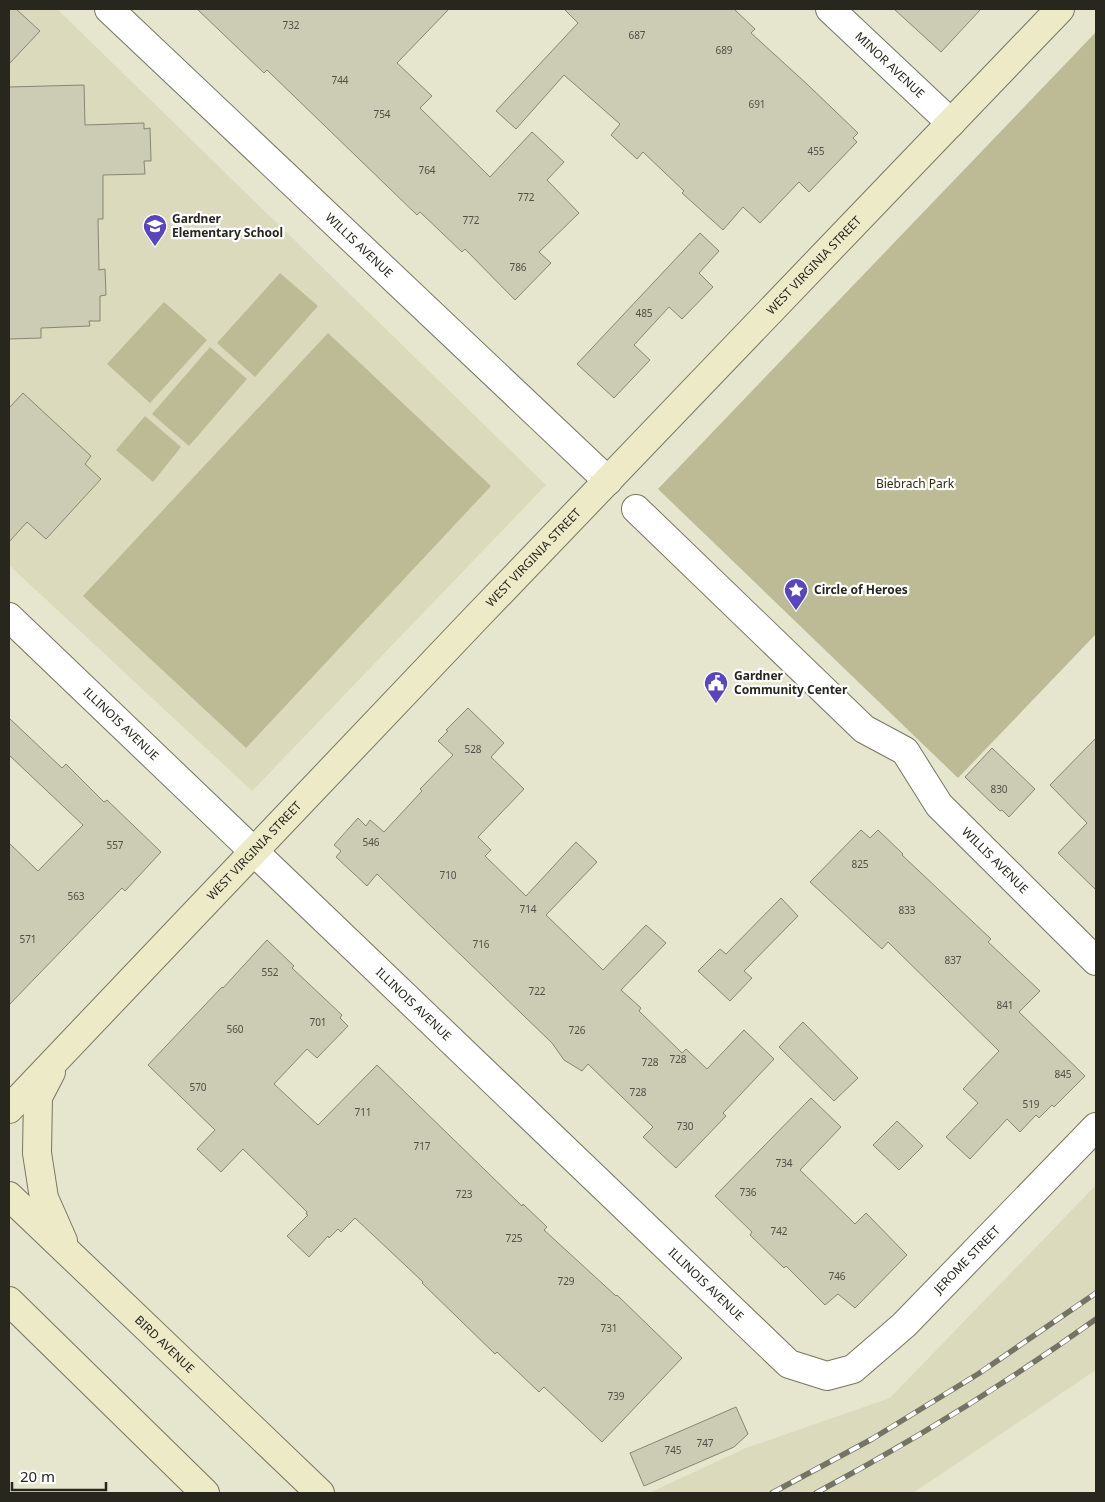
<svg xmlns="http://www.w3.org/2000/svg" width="1105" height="1502" font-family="'Noto Sans',sans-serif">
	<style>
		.built { fill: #dbdabc }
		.green { fill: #bcbb96 }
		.building { fill: #cccbb4; stroke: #878671 }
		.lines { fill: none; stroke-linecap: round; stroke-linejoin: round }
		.street-casing { stroke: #777661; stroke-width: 30 }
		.secondary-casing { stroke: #777661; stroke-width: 30 }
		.street { stroke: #fff; stroke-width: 28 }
		.secondary { stroke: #edebc7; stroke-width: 28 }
		.rail-casing { stroke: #747465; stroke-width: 5.5 }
		.rail { stroke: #fff; stroke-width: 4; stroke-dasharray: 11; stroke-linecap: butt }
		.labels { text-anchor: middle; stroke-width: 4.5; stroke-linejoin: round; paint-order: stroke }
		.number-label { font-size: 10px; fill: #505044 }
		.street-label { font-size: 12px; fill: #27271e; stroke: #fff }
		.poi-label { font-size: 12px; font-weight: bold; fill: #27271e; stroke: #fff; text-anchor: start }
		.park-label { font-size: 12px; fill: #2e2c08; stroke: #fff }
	</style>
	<rect width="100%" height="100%" fill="#e6e5ce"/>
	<!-- built -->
	<path class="built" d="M9,9h48l489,476 -294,306 -243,-226z
		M1096,1185v185l-183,123h-264l97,-45 144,-50z"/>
	<!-- green -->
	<path class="green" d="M1096,32v602l-138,144 -300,-289z
		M280,273l38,33 -63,71 -38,-34z
		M164,302l43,38 -57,63 -43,-39z
		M328,333l163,153 -245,262 -163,-152z
		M210,347l37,32 -58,67 -37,-32z
		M145,416l36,31 -28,35 -37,-32z"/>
	<!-- building -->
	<path class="building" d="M9,9h7l24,22 -31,33z
		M197,9h252l-52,54 35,33 -12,12 70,69 42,-45 32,30 -17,18 32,33 -40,39 12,11 -36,37 -50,-51 -3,3 -42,-40 -3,3 -150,-145 -3,3z
		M564,9h170l21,20 -4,4 57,52 50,48 -5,5 4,4 -48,50 -10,-10 -39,41 -17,-16 -20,23 -41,-37 2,-2 -41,-39 -6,7 -26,-24 9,-11 -56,-49 -48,54 -20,-18 82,-88z
		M894,9h87l-40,43z
		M84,85l1,40 59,-2v6l6,-1 1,33h-7l1,13 -42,1v44h-5l1,51 6,-1 1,26 -6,1v25h-11l1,5 -49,2v10l-32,1v-252z
		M700,233l19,18 -20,22 14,14 -31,32 -13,-12 -35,38 16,15 -36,38 -37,-34z
		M23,393l68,63 -6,8 16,15 -55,60 -19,-17 -18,20v-134z
		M468,708l36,35 -13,14 33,32 -46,48 13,13 -6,6 41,40 50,-54 21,20 -51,53 57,55 43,-45 20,18 -45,47 20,18 -2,3 43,42 4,-4 21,20 37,-39 30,29 -51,54 3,3 -50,52 -33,-31 10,-10 -65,-63 -6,7 -18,-11 -12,-17 -175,-169 -10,12 -31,-29 5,-6 -7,-6 24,-27 8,8 4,-6 14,12 38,-41 -2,-2 33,-34 -15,-14 10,-10 -2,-1z
		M9,718l53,50 4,-4 38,38 3,-2 54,52 -36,39 -3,-3 -113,117v-162l29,28 45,-46 -74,-70z
		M1096,738v152l-38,-37 29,-30 -37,-38z
		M992,748l43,41 -26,28 -7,-7 -2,1 -35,-34z
		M861,830l9,8 8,-8 25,24 -1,1 89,84 -3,3 52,49 -21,21 66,64 -31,31 -2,-2 -13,13 -3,-3 -16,17 -13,-13 -37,40 -24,-22 32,-34 -15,-14 36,-38 -111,-109 -6,7 -72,-67z
		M781,898l17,18 -54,55 8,7 -22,23 -32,-30 22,-22 6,5z
		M267,940l27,26 -2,2 50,47 -2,3 8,8 -31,32 -10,-9 -33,35 44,41 59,-60 145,141 1,-2 24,23 -3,3 72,66 1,-1 65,63 -80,84 -58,-55 -5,5 -42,-40 -2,2 -73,-71 1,-1 -68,-64 -14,14 -3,-3 -9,9 -1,-2 -19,21 -22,-21 21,-21 -2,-1 1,-2 -64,-63 -22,23 -24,-23 18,-19 -67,-65 74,-78 1,1z
		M803,1022l55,56 -24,23 -55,-54z
		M811,1098l30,29 -41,43 55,54 11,-11 41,42 -52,53 -17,-14 -13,11 -39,-39 -2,2 -34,-33 2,-3 -37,-36z
		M897,1121l26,25 -24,24 -26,-25z
		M736,1407l12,27 -14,13 -90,39 -14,-33z"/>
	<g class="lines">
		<!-- street casing -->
		<g class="street-casing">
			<g id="street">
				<path id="s1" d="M109,9l499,472"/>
				<path id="s2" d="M830,9l121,114"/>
				<path id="s3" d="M636,509l228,220 41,22 34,54 157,156"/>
				<path id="s4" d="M9,617l780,747 38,12 26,-7 51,-44 192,-198"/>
			</g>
		</g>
		<!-- secondary casing -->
		<g class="secondary-casing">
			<g id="secondary">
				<path d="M51,1072l-13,25 -1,56 7,45 19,43"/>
				<path id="s5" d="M9,1109l463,-487 588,-613"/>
				<path id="s6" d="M9,1196l311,297"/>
				<path d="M9,1301l196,192"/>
			</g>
		</g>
		<!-- street -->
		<use href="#street" class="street"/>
		<!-- secondary -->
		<use href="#secondary" class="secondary"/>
		<!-- rail casing -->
		<g class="rail-casing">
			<path id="rail" d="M772,1493l100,-54 106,-65 118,-81
				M816,1493c97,-52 191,-110 280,-174"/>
		</g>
		<!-- rail -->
		<use href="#rail" class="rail"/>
	</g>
	<!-- icons -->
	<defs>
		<g id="school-pin" transform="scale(1.25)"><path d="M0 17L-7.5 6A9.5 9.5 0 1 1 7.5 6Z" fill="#5945bd" stroke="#fff"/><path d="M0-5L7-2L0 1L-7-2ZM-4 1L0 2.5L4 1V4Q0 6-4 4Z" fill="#fff"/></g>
		<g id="sight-pin" transform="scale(1.25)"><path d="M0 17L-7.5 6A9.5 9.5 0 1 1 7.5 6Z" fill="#5945bd" stroke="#fff"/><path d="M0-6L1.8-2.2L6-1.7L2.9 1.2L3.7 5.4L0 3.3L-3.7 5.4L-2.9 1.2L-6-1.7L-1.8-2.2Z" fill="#fff"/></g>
		<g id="civic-pin" transform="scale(1.25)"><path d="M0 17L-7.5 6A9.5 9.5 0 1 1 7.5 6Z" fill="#5945bd" stroke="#fff"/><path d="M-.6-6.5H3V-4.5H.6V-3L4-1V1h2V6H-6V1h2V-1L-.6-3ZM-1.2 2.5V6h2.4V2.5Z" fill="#fff"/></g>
	</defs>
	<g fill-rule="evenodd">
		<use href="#school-pin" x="155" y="226"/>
		<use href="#sight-pin" x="796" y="590"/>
		<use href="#civic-pin" x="716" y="683"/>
	</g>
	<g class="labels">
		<!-- number labels -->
		<g class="number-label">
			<text x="291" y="29">732</text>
			<text x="637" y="39">687</text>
			<text x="724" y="54">689</text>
			<text x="340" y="84">744</text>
			<text x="757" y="108">691</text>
			<text x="382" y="118">754</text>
			<text x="816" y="155">455</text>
			<text x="427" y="174">764</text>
			<text x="526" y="201">772</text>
			<text x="471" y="224">772</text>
			<text x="518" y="271">786</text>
			<text x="644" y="317">485</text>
			<text x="473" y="753">528</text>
			<text x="999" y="793">830</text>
			<text x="371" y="846">546</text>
			<text x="115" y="849">557</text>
			<text x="860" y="868">825</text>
			<text x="448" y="879">710</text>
			<text x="76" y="900">563</text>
			<text x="528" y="913">714</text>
			<text x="907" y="914">833</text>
			<text x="28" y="943">571</text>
			<text x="481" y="948">716</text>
			<text x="953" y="964">837</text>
			<text x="270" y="976">552</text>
			<text x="537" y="995">722</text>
			<text x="1005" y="1009">841</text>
			<text x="318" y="1026">701</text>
			<text x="235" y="1033">560</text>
			<text x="577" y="1034">726</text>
			<text x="678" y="1063">728</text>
			<text x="650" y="1066">728</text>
			<text x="1063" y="1078">845</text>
			<text x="198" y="1091">570</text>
			<text x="638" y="1096">728</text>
			<text x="1031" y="1108">519</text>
			<text x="363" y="1116">711</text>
			<text x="685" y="1130">730</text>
			<text x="422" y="1150">717</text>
			<text x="784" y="1167">734</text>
			<text x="748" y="1196">736</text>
			<text x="464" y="1198">723</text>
			<text x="779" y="1235">742</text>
			<text x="514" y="1242">725</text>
			<text x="837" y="1280">746</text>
			<text x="566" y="1285">729</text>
			<text x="609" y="1332">731</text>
			<text x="616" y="1400">739</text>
			<text x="705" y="1447">747</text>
			<text x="673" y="1454">745</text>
		</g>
		<!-- street labels -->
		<g class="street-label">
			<text dy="4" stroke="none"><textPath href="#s2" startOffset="82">MINOR AVENUE</textPath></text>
			<text dy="4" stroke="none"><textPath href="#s1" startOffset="344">WILLIS AVENUE</textPath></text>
			<text dy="4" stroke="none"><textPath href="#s5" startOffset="1166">WEST VIRGINIA STREET</textPath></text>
			<text dy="4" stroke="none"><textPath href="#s5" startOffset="761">WEST VIRGINIA STREET</textPath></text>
			<text dy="4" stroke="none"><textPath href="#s4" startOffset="155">ILLINOIS AVENUE</textPath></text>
			<text dy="4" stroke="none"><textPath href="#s5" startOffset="356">WEST VIRGINIA STREET</textPath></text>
			<text dy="4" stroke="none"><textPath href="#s3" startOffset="506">WILLIS AVENUE</textPath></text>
			<text dy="4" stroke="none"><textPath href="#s4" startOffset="560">ILLINOIS AVENUE</textPath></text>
			<text dy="4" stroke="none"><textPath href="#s4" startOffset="1305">JEROME STREET</textPath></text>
			<text dy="4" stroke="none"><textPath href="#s4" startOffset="965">ILLINOIS AVENUE</textPath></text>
			<text dy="4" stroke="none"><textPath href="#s6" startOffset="215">BIRD AVENUE</textPath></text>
		</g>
		<!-- poi labels -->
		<g class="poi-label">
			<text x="172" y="223">Gardner<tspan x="172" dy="14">Elementary School</tspan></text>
			<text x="814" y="594">Circle of Heroes</text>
			<text x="734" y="680">Gardner<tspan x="734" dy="14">Community Center</tspan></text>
		</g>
		<!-- park labels -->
		<g class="park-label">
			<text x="915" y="488">Biebrach Park</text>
		</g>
	</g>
	<!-- border -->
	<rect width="1105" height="1502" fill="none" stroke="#27271e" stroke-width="20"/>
	<!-- scale -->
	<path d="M12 1482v8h94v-8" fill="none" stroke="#27271e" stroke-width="2.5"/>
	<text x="20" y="1482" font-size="15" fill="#27271e" stroke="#ffffff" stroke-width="4" paint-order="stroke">20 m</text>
</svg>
